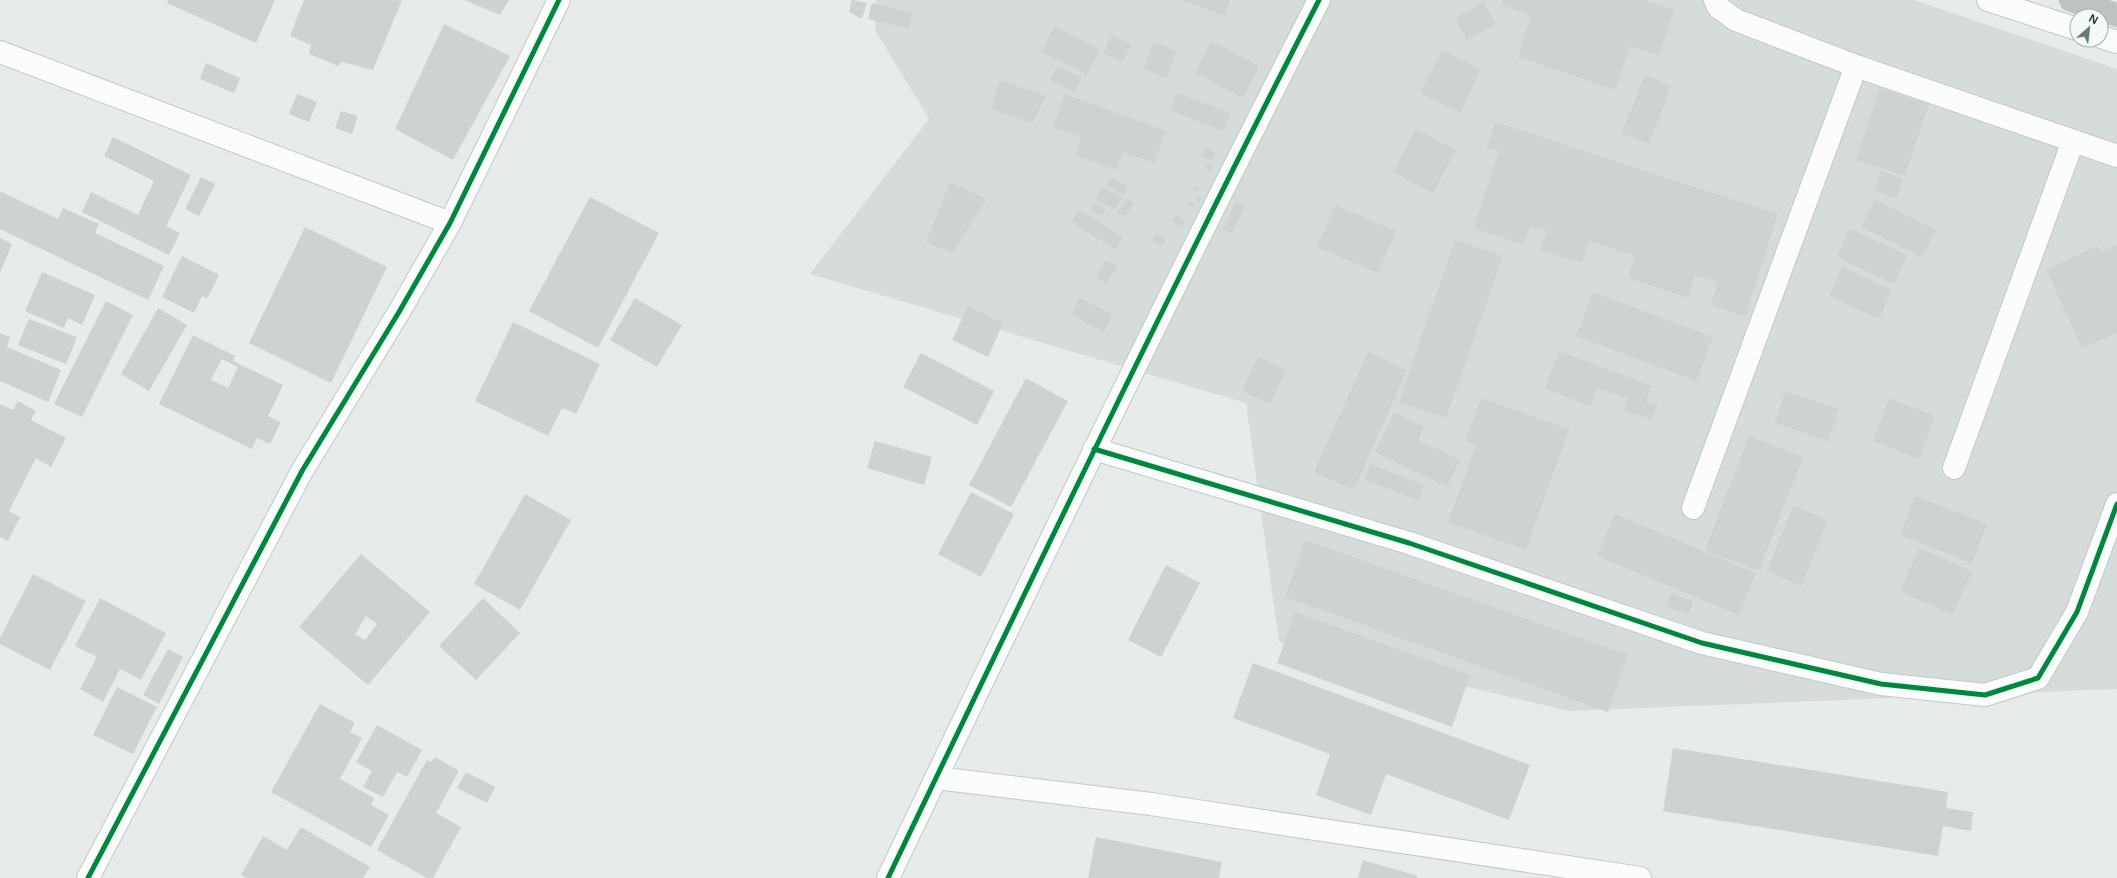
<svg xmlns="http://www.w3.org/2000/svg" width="2117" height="878" font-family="'Noto Sans',sans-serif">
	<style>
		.built { fill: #d5dcd9 }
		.building { fill: #ced3d1; fill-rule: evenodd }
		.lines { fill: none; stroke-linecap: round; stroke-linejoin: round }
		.street-casing { stroke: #c4c8c6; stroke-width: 24 }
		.highway-casing { stroke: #c2cac7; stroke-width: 24 }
		.street { stroke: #fbfcfc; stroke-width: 22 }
		.highway { stroke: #bcc3c1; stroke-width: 22 }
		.cycleway-casing { stroke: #f6faf7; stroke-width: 8 }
		.cycleway { stroke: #00873e; stroke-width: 5 }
	</style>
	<rect width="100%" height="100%" fill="#e7ebe9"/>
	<!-- built -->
	<path class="built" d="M876,0h1038l203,69v620l-548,22 -290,-69 -33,-239 -436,-129 119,-155 -54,-89z"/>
	<!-- building -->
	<path class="building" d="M168,0h107l-19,43 -89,-40z
		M304,0h98l-29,70 -31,-8 -4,4 -29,-12 2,-9 -21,-9z
		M464,0h45l-9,15z
		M852,0l15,3 -5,16 -13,-7z
		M1181,0h49l-5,16z
		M1503,0h142l29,10 -15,45 -29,-9 -15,44 -97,-33 13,-41 -29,-11z
		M1483,2l13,22 -29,16 -12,-22z
		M872,3l40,10 -3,16 -41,-10z
		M444,24l66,32 -57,104 -58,-31z
		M1054,26l46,23 -13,26 -46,-23z
		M1112,35l19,9 -8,18 -20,-9z
		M1211,41l48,25 -16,32 -48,-25z
		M1154,42l23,9 -10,27 -24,-9z
		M1442,50l39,19 -21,44 -40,-20z
		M206,63l34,15 -6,15 -34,-14z
		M1057,66l25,11 -7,15 -25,-12z
		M1645,75l26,11 -22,58 -27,-11z
		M1000,80l46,16 -14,27 -41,-14z
		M1880,88l49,16 -24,72 -49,-16z
		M1177,93l54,20 -7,18 -54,-20z
		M297,94l20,8 -8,20 -20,-8z
		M1065,94l101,37 -12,32 -31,-11 -7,18 -41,-15 6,-18 -28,-10z
		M341,111l17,5 -6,18 -17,-6z
		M1495,122l283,92 -33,103 -34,-12 7,-23 -23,-7 -7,23 -60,-20 7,-22 -46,-15 -7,22 -42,-13 7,-19 -17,-5 -6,19 -50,-17 25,-77 -12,-4z
		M1416,129l40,21 -23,43 -40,-21z
		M113,137l78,38 -25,51 14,7 -11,22 -87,-43 9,-20 47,23 16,-34 -50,-25z
		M1205,147l11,6 -5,8 -10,-6z
		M1207,164l6,3 -2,4 -6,-3z
		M1881,170l22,9 -7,19 -22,-8z
		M201,177l14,7 -16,32 -14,-7z
		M1111,178l17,9 -4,8 -18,-9z
		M950,182l37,17 -35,54 -26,-11z
		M1196,186l4,2 -3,4 -4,-2z
		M1101,187l21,10 -7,12 -20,-9z
		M0,191l58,28 5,-11 36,16 -4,9 69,33 -16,34 -148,-71z
		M1199,196l3,1 -3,5 -3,-1z
		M590,197l69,36 -61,115 -69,-37z
		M1127,198l7,5 -9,14 -8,-5z
		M1875,200l61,30 -14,27 -61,-30z
		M1188,201l7,3 -2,4 -6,-4z
		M1236,202l9,4 -13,27 -9,-4z
		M1095,203l11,7 -4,7 -12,-7z
		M1335,205l61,26 -18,42 -61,-26z
		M1079,210l44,27 -7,13 -45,-28z
		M1176,215l10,6 -4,7 -10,-7z
		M305,227l82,40 -56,116 -82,-40z
		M1849,229l58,26 -13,29 -57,-27z
		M1155,233l11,6 -3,7 -11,-5z
		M0,238l12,6 -12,29z
		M1455,240l48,16 -57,162 -47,-16z
		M2117,245v88l-35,15 -36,-78 51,-24 3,6z
		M182,256l37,19 -12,24 -5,-3 -8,17 -32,-16z
		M1106,260l11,6 -11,18 -10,-7z
		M1842,267l50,23 -13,29 -50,-23z
		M42,272l53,23 -13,30 -14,-7 -4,10 -39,-17z
		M1593,292l120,45 -17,44 -120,-45z
		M635,298l47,27 -25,42 -47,-27z
		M1079,298l34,16 -9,18 -33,-17z
		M106,301l27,14 -51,102 -28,-13z
		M968,306l35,17 -15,34 -36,-17z
		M158,308l29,17 -38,66 -28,-17z
		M29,319l48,18 -11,27 -48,-19z
		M513,322l87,42 -24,50 -14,-6 -14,28 -73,-35z
		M0,333l10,4 -3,10 54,23 -13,32 -48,-21z
		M193,335l42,21 -2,5 50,24 -15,31 13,6 -11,22 -13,-6 -5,11 -93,-45zM222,359l16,8 -10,21 -17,-8z
		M1559,351l93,35 -6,15 11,4 -5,15 -28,-10 4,-11 -31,-11 -6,18 -46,-17z
		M1368,352l39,18 -53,120 -40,-18z
		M921,353l73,38 -17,34 -74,-38z
		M1258,357l28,13 -16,34 -28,-13z
		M1026,378l42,23 -57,106 -42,-22z
		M1785,391l54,18 -11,32 -53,-18z
		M1481,398l88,31 -43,121 -78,-28 28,-77 -11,-4z
		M1889,398l46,18 -16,43 -46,-18z
		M18,401l18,10 -5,9 35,18 -15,29 -15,-9 -27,53 11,6 -12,24 -8,-4v-133l13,6z
		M1394,412l30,15 -6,13 42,20 -13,27 -72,-35z
		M1749,436l54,21 -44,114 -54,-21z
		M875,441l57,16 -8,28 -57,-17z
		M1370,464l54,21 -6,15 -54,-20z
		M971,492l43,22 -33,63 -43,-23z
		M525,494l46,26 -51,90 -46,-26z
		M1915,496l72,28 -15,39 -72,-28z
		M1793,506l35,14 -27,66 -34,-15z
		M1615,514l141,59 -17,42 -142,-59z
		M1305,540l323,115 -20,57 -323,-115z
		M1919,548l53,24 -20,43 -52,-24z
		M361,554l69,58 -62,73 -69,-58zM366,616l11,8 -12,16 -10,-6z
		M1166,565l34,18 -39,74 -33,-17z
		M33,574l53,27 -36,69 -50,-26v-6z
		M1671,593l22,9 -5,13 -22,-9z
		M100,598l66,35 -25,47 -21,-11 -17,33 -23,-13 17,-32 -22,-11z
		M483,598l37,35 -44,47 -37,-34z
		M1295,612l175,63 -18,52 -175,-64z
		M168,649l15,8 -24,47 -16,-9z
		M1253,663l277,102 -21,55 -123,-46 -15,41 -55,-20 14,-41 -97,-36z
		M117,687l40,20 -24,47 -40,-19z
		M320,704l35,19 -5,9 12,6 -22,41 34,19 -3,7 18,10 -18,32 -100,-55z
		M377,725l45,25 -15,27 -10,-5 -14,25 -20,-10 9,-16 -16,-9z
		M1673,748l275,44 -2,16 27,4 -2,19 -28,-5 -5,30 -275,-45z
		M435,757l24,14 -23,42 25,14 -28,51h-6l-50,-28 50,-90 4,2z
		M466,772l29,15 -8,16 -30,-15z
		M301,827l69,40 -7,11h-117l-5,-3 22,-39 24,14z
		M1096,837l126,25 -3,16h-131z
		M1363,860l55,16 -1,2h-59z"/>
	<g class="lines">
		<!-- street casing -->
		<g class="street-casing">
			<path id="street" d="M1715,0l3,7 18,13 120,46 261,90
				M1988,0l89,29
				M2101,37l16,5
				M0,52l450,171
				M1094,449l315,94 293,100 179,41 104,11 53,-17 39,-66 40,-108
				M1954,468l119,-327
				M1693,508l163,-442
				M936,778l215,26 489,74
				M88,878l214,-407 97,-159 51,-89 109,-223
				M888,878c141,-294 282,-588 431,-878"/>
		</g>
		<!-- highway casing -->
		<g class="highway-casing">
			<path id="highway" d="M2071,0l46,15"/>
		</g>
		<!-- street -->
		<use href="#street" class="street"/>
		<!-- highway -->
		<use href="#highway" class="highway"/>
		<!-- cycleway casing -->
		<g class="cycleway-casing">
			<path id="cycleway" d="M1094,449l315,94 293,100 179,41 104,11 53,-17 39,-66 40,-108
				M88,878l214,-407 97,-159 51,-89 109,-223
				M888,878c141,-294 282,-588 431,-878"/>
		</g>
		<!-- cycleway -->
		<use href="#cycleway" class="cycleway"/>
	</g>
	<!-- north arrow -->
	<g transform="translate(2089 28) rotate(28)"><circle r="19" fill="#f6faf7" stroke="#a2afa9"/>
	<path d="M0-3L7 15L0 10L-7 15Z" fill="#697b74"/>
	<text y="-6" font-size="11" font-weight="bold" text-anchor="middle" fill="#253e35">N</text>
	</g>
</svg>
